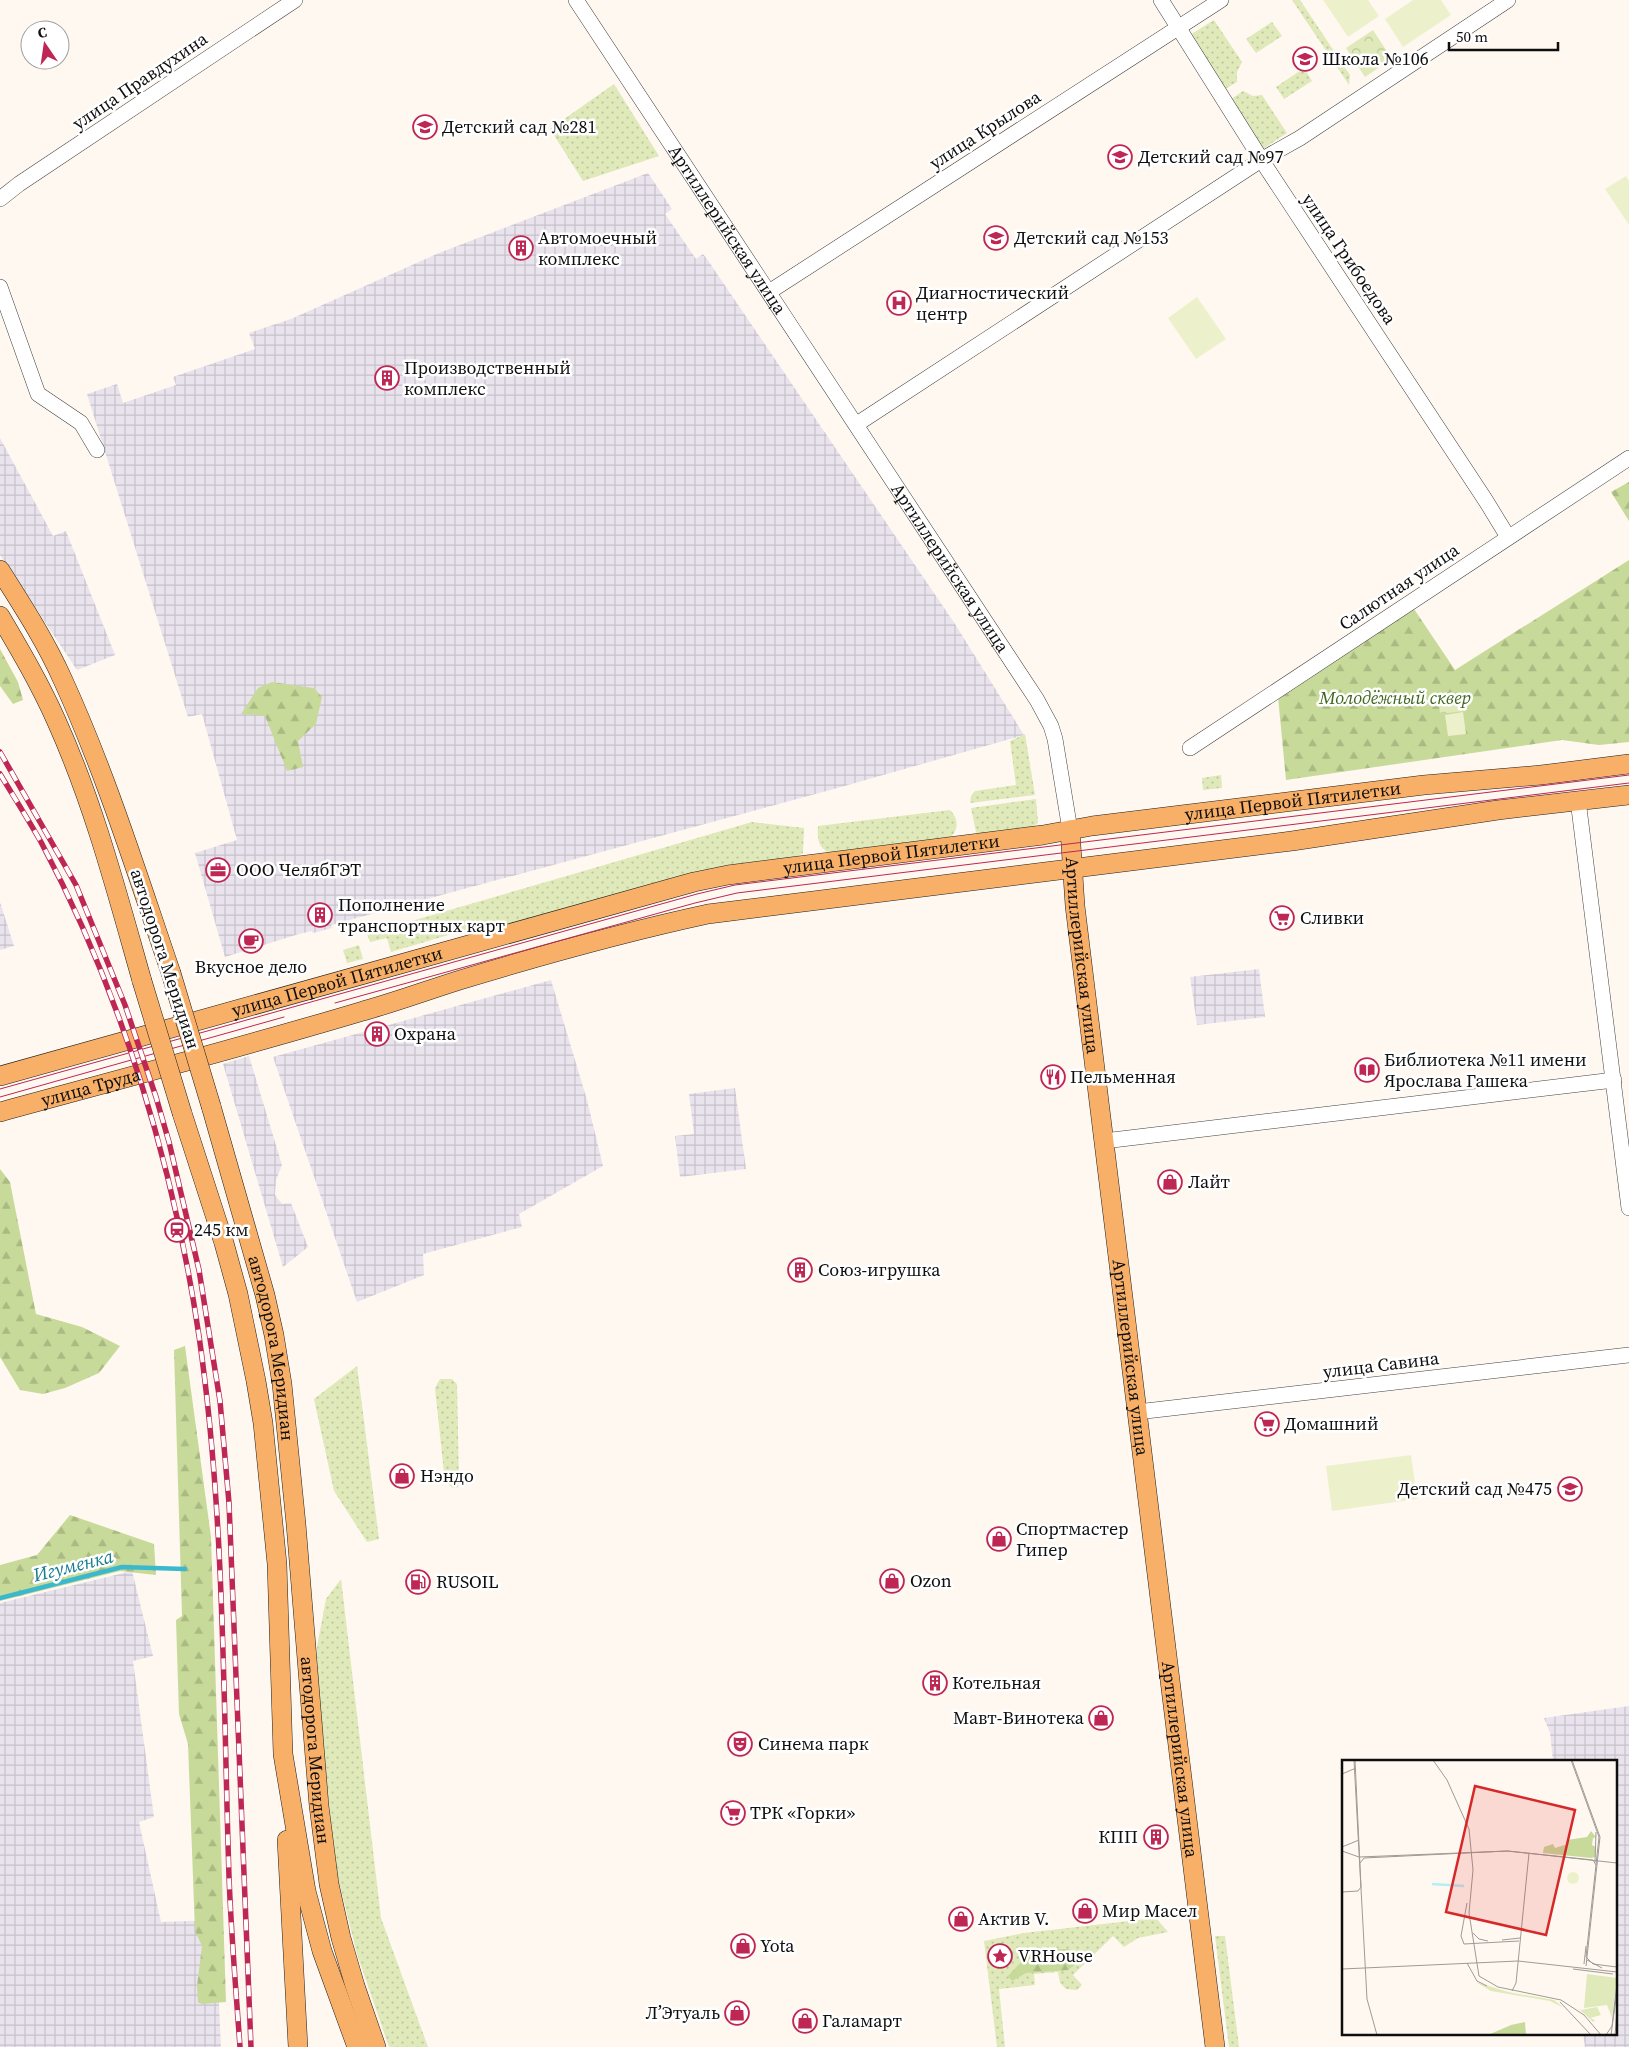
<svg xmlns="http://www.w3.org/2000/svg" width="1629" height="2047" font-family="'Source Serif 4',serif">
	<style>
		.industrial { fill: url(#industrial-grid) }
		.grass { fill: url(#grass-dots) }
		.forest { fill: url(#forest-firs) }
		.park { fill: url(#park-crowns) }
		.pitch { fill: #edf1cb }
		.lines { fill: none; stroke-linecap: round; stroke-linejoin: round }
		.stream { stroke: #3cb8cd; stroke-width: 4.5 }
		.minor-casing { stroke: #414141; stroke-width: 16 }
		.major-casing { stroke: #1f1f1f; stroke-width: 20 }
		.minor { stroke: #fff; stroke-width: 15 }
		.major { stroke: #f8af67; stroke-width: 19 }
		.tram { stroke: #be2654; stroke-width: 1 }
		.rail-casing { stroke: #be2654; stroke-width: 5.5 }
		.rail { stroke: #fff; stroke-width: 4; stroke-dasharray: 11; stroke-linecap: butt }
		.major-bridge-casing { stroke: #1f1f1f; stroke-width: 20; stroke-linecap: butt }
		.major-bridge { stroke: #f8af67; stroke-width: 19 }
		.labels { text-anchor: middle; stroke-width: 5; stroke-linejoin: round; paint-order: stroke }
		.poi-label { font-size: 18px; fill: #0e0e0e; stroke: #fff; text-anchor: start }
		.street-label { font-size: 18px; fill: #0e0e0e; stroke: #fff }
		.park-label { font-size: 18px; font-style: italic; fill: #40661e; stroke: #fff }
		.water-label { font-size: 19px; font-style: italic; fill: #167c92; stroke: #fff }
		.inset-river { fill: none; stroke: #b5eef6; stroke-width: 2.5 }
		.inset-road { fill: none; stroke: #9f9a96; stroke-width: 1 }
		.view { fill: #d62828; fill-opacity: 0.15; stroke: #d62828; stroke-width: 2.5 }
		.inset-edge { fill: none; stroke: #0e0e0e; stroke-width: 2.5 }
	</style>
	<defs>
		<pattern id="industrial-grid" width="8" height="8" patternUnits="userSpaceOnUse" patternTransform="scale(1.25)"><rect width="8" height="8" fill="#e9e3ed"/><path d="M0 4h8M4 0v8" fill="none" stroke="#c7c2ca"/></pattern>
		<pattern id="grass-dots" width="8" height="8" patternUnits="userSpaceOnUse" patternTransform="scale(1.25)"><rect width="8" height="8" fill="#dfe9b9"/><path d="M2 2h.1M6 6h.1" fill="none" stroke="#bec79e" stroke-width="1.8" stroke-linecap="round"/></pattern>
		<pattern id="forest-firs" width="22" height="20" patternUnits="userSpaceOnUse" patternTransform="scale(1.25)"><rect width="22" height="20" fill="#c7da99"/><path d="M5 1l3.5 6h-7zM16 11l3.5 6h-7z" fill="#aaba83"/></pattern>
		<pattern id="park-crowns" width="20" height="18" patternUnits="userSpaceOnUse" patternTransform="scale(1.25)"><rect width="20" height="18" fill="#dfe9b9"/><path d="M2 6a3 3 0 1 1 6 0M12 15a3 3 0 1 1 6 0" fill="none" stroke="#bec79e"/></pattern>
	</defs>
	<rect width="100%" height="100%" fill="#fff8f0"/>
	<!-- industrial -->
	<path class="industrial" d="M648,173l24,36 -7,5 31,45 7,-5 4,5 248,365 69,111 -190,54 -503,136 1,3 -19,5 -1,-2 -13,3 -74,23 -30,-104 42,-13 -35,-126 -14,3 -101,-323 30,-10 6,19 53,-18 -3,-8 82,-28 -6,-16 42,-14 148,-66z
		M0,438l53,98 13,-5 49,124 -38,15 -77,-115z
		M0,902l14,44 -14,4z
		M1259,969l6,48 -68,8 -7,-48z
		M551,980l36,120 16,66 -84,48 3,13 -99,27 1,21 -67,27 -84,-245z
		M249,1056l33,109 -6,15 -1,15 7,9 9,-1 17,44 -25,20 -60,-203z
		M735,1088l11,81 -66,8 -5,-41 19,-2 -5,-40z
		M132,1571l21,85 -20,5 21,156 -15,5 22,100 54,-2 6,127h-221v-444z
		M1629,1706v341h-44l-2,-14h32v-272h-62l-3,-28 -6,-15z"/>
	<!-- grass -->
	<path class="grass" d="M1292,0h8l50,75 -1,10z
		M1214,20l28,42 -5,10v10l-17,10 -31,-48 4,-11z
		M1272,22l10,14 -26,17 -10,-14z
		M1304,68l8,13 -28,18 -8,-12z
		M614,84l45,72 -76,25 -33,-52z
		M1243,91l10,5 9,-1 25,38 -24,16 -36,-47z
		M1025,734l10,61 -65,8 1,-7 4,-5 41,-6 -6,-44z
		M1221,775l1,13 -19,2 -1,-12z
		M1036,799l2,24 -6,4 -53,7 -3,-2 -5,-24z
		M950,810c9,9 9,20 -1,29l-116,15c-15,-4 -16,-15 -15,-28z
		M752,822l52,6 -1,25 -8,5v-1l-58,7 -33,7 -237,65 -2,-6 -74,22 -4,-14 -17,4 -3,-8z
		M359,945l4,14 -16,4 -4,-13z
		M357,1366l22,173 -12,3 -33,-51 -20,-92z
		M440,1379h12l5,5 2,98 -1,5 -5,1 -8,-6 -10,-94z
		M341,1579l40,339 47,129h-39l-32,-93 -20,-80 -9,-78 -10,-109 -1,-40 9,-48z
		M1156,1918l12,14 -30,6 -14,9 -11,-11 -40,39 9,10 -5,5 -11,-1 -6,-6 -2,-11 -24,2 1,11 -36,4 6,58h-8l-13,-106 40,-8z
		M1215,1936h10l14,111h-10z"/>
	<!-- forest -->
	<path class="forest" d="M1629,482v39l-18,-29z
		M1629,560v182l-30,3 -37,-5 -276,40 -8,-83 136,-88 41,61z
		M0,649l18,33 5,18 -10,4 -13,-18z
		M272,682l42,6 8,9 -6,27 -18,17 5,26 -16,4 -22,-55 -24,-2 17,-26z
		M0,1169l10,13 26,132 46,13 38,19 -21,27 -34,15 -22,6 -23,-4 -20,-33z
		M185,1346l26,191 15,465 -24,2 -4,-2 -1,-16 5,-40 -7,-15 -7,-187 -9,-30 -3,-94 6,-4 -8,-266z
		M70,1515l84,29 2,31 -36,-4 -120,30v-36l37,-10z
		M1038,1949h31l7,15 -8,6 -42,3 -14,8 -4,-5 18,-19z"/>
	<!-- park -->
	<path class="park" d="M1373,30l19,29 -27,18 -19,-29z
		M1463,694l2,17 -25,3 -2,-17z"/>
	<!-- pitch -->
	<path class="pitch" d="M1323,0h45l11,16 -31,21z
		M1413,0h28l10,15 -48,32 -18,-28z
		M1626,176l3,5v44l-24,-36z
		M1197,297l29,42 -30,20 -28,-41z
		M1463,712l3,22 -18,2 -3,-21z
		M1411,1455l6,44 -85,12 -6,-45z"/>
	<g class="lines">
		<!-- stream -->
		<path class="stream" d="M0,1598l122,-31 63,2"/>
		<!-- minor casing -->
		<g class="minor-casing">
			<g id="minor">
				<path id="s1" d="M576,0l461,700 14,26 4,13 15,91"/>
				<path d="M1161,0l105,167 220,334 22,36"/>
				<path d="M0,199l19,-15 276,-184"/>
				<path d="M0,287l38,107 43,29 16,27"/>
				<path d="M769,292l452,-292"/>
				<path d="M857,424l404,-264 39,-22 208,-138"/>
				<path d="M1190,748l439,-290"/>
				<path d="M1578,800l51,408"/>
				<path d="M1104,1141l510,-61"/>
				<path d="M1137,1412l492,-57"/>
			</g>
		</g>
		<!-- major casing -->
		<g class="major-casing">
			<g id="major">
				<path d="M0,570c22,35 45,70 62,108 44,96 75,196 109,295"/>
				<path d="M0,616c20,34 40,68 56,104 38,84 61,173 86,261"/>
				<path id="s2" d="M1070,830l5,76 140,1141"/>
				<path id="s3" d="M0,1076l694,-194 34,-7 315,-40 49,-9 332,-41 117,-10 88,-11"/>
				<path id="s4" d="M211,1106l54,189 9,40 8,49 14,140 23,282 10,78 12,54 14,48 21,61"/>
				<path id="s5" d="M0,1112c121,-33 243,-65 363,-101 33,-9 65,-21 97,-31 82,-25 165,-48 248,-66l584,-73 206,-31 131,-15"/>
				<path d="M182,1113l42,130 14,51 18,87 7,42 14,141 6,190 23,137 16,60 35,96"/>
				<path d="M287,1840l11,207"/>
			</g>
		</g>
		<!-- minor -->
		<use href="#minor" class="minor"/>
		<!-- major -->
		<use href="#major" class="major"/>
		<!-- tram -->
		<path class="tram" d="M335,1003l360,-100 42,-10 892,-110
			M0,1089l697,-195 38,-9 894,-110
			M0,1097l284,-80"/>
		<!-- rail casing -->
		<g class="rail-casing">
			<path id="rail" d="M0,752l76,133 49,120 31,92 13,45 30,128 21,131 9,102 22,544
				M0,774c14,23 28,45 41,68 81,152 133,325 158,494 26,179 24,360 30,540 2,57 7,114 11,171"/>
		</g>
		<!-- rail -->
		<use href="#rail" class="rail"/>
		<!-- major-bridge casing -->
		<g class="major-bridge-casing">
			<path id="major-bridge" d="M171,973l40,133
				M142,981l40,132"/>
		</g>
		<!-- major-bridge -->
		<use href="#major-bridge" class="major-bridge"/>
	</g>
	<!-- icons -->
	<defs>
		<g id="school-ring" transform="scale(1.25)"><circle r="9.5" fill="#fff" stroke="#be2654" stroke-width="1.5"/><path d="M0-5L7-2L0 1L-7-2ZM-4 1L0 2.5L4 1V4Q0 6-4 4Z" fill="#be2654"/></g>
		<g id="building-ring" transform="scale(1.25)"><circle r="9.5" fill="#fff" stroke="#be2654" stroke-width="1.5"/><path d="M-4-6H4V6H1V3H-1V6H-4ZM-2.5-4.3h1.7v1.8h-1.7ZM.8-4.3h1.7v1.8H.8ZM-2.5-1h1.7V.8h-1.7ZM.8-1h1.7V.8H.8Z" fill="#be2654"/></g>
		<g id="hospital-ring" transform="scale(1.25)"><circle r="9.5" fill="#fff" stroke="#be2654" stroke-width="1.5"/><path d="M-5-5h3v3.5h4V-5h3V5h-3V1.5h-4V5h-3Z" fill="#be2654"/></g>
		<g id="office-ring" transform="scale(1.25)"><circle r="9.5" fill="#fff" stroke="#be2654" stroke-width="1.5"/><path d="M-6-3h4V-5.5h4V-3h4V5H-6ZM-1-4.5V-3h2v-1.5ZM-6 0V1H6V0Z" fill="#be2654"/></g>
		<g id="supermarket-ring" transform="scale(1.25)"><circle r="9.5" fill="#fff" stroke="#be2654" stroke-width="1.5"/><path d="M-6-5.5h2.5l.6 2H6L4.5 2H-2.5L-4.4-4H-6ZM-1.5 3.2a1.3 1.3 0 1 0 .1 0ZM3 3.2a1.3 1.3 0 1 0 .1 0Z" fill="#be2654"/></g>
		<g id="cafe-ring" transform="scale(1.25)"><circle r="9.5" fill="#fff" stroke="#be2654" stroke-width="1.5"/><path d="M-5.5-4.5H6V0H3Q3 3.5 0 3.5H-2.5Q-5.5 3.5-5.5 0ZM3-3.2v2h1.7v-2ZM-6 4.5H4V6H-6Z" fill="#be2654"/></g>
		<g id="library-ring" transform="scale(1.25)"><circle r="9.5" fill="#fff" stroke="#be2654" stroke-width="1.5"/><path d="M-6-4Q-3-5.5-.7-3.5V5Q-3 3-6 4ZM6-4Q3-5.5 .7-3.5V5Q3 3 6 4Z" fill="#be2654"/></g>
		<g id="restaurant-ring" transform="scale(1.25)"><circle r="9.5" fill="#fff" stroke="#be2654" stroke-width="1.5"/><path d="M-5-6h1v4h1v-4h1v4h1v-4h1v5L-1.5 .5V6h-2V.5L-5-1ZM5-6V6H3V1.5H1.5Q1.5-4 5-6Z" fill="#be2654"/></g>
		<g id="shop-ring" transform="scale(1.25)"><circle r="9.5" fill="#fff" stroke="#be2654" stroke-width="1.5"/><path d="M-5-2.5h2.3a2.7 3.5 0 0 1 5.4 0H5L5.5 6h-11ZM-1.5-2.5h3a1.5 2.3 0 0 0-3 0Z" fill="#be2654"/></g>
		<g id="station-ring" transform="scale(1.25)"><circle r="9.5" fill="#fff" stroke="#be2654" stroke-width="1.5"/><path d="M-3-6H3Q5-6 5-4V2Q5 4 3 4L4.5 6H3L1.5 4h-3L-3 6H-4.5L-3 4Q-5 4-5 2V-4Q-5-6-3-6ZM-3.5-4v3h7v-3ZM-3.5 1v1.5H-2V1ZM2 1v1.5H3.5V1Z" fill="#be2654"/></g>
		<g id="fuel-ring" transform="scale(1.25)"><circle r="9.5" fill="#fff" stroke="#be2654" stroke-width="1.5"/><path d="M-5.5-6h7V0h2V4h1.3V-2.5L3-4.5l.8-.8L6-3V5H2.5V1h-1V6h-7ZM-4.2-4.7v3.2H.2V-4.7Z" fill="#be2654"/></g>
		<g id="theatre-ring" transform="scale(1.25)"><circle r="9.5" fill="#fff" stroke="#be2654" stroke-width="1.5"/><path d="M-5-5.5Q0-4 5-5.5V0Q5 5 0 6Q-5 5-5 0ZM-3.3-2.5H-1v1.5H-3.3ZM1-2.5H3.3v1.5H1ZM-2.8 1Q0 5.5 2.8 1Z" fill="#be2654"/></g>
		<g id="sight-ring" transform="scale(1.25)"><circle r="9.5" fill="#fff" stroke="#be2654" stroke-width="1.5"/><path d="M0-6L1.8-2.2L6-1.7L2.9 1.2L3.7 5.4L0 3.3L-3.7 5.4L-2.9 1.2L-6-1.7L-1.8-2.2Z" fill="#be2654"/></g>
	</defs>
	<g fill-rule="evenodd">
		<use href="#school-ring" x="1305" y="59"/>
		<use href="#school-ring" x="425" y="127"/>
		<use href="#school-ring" x="1120" y="157"/>
		<use href="#school-ring" x="996" y="238"/>
		<use href="#building-ring" x="521" y="248"/>
		<use href="#hospital-ring" x="899" y="303"/>
		<use href="#building-ring" x="387" y="378"/>
		<use href="#office-ring" x="218" y="870"/>
		<use href="#building-ring" x="320" y="915"/>
		<use href="#supermarket-ring" x="1282" y="918"/>
		<use href="#cafe-ring" x="251" y="941"/>
		<use href="#building-ring" x="377" y="1034"/>
		<use href="#library-ring" x="1367" y="1070"/>
		<use href="#restaurant-ring" x="1053" y="1077"/>
		<use href="#shop-ring" x="1170" y="1182"/>
		<use href="#station-ring" x="177" y="1230"/>
		<use href="#building-ring" x="800" y="1270"/>
		<use href="#supermarket-ring" x="1267" y="1424"/>
		<use href="#shop-ring" x="402" y="1476"/>
		<use href="#school-ring" x="1570" y="1489"/>
		<use href="#shop-ring" x="999" y="1539"/>
		<use href="#shop-ring" x="892" y="1581"/>
		<use href="#fuel-ring" x="418" y="1582"/>
		<use href="#building-ring" x="935" y="1683"/>
		<use href="#shop-ring" x="1101" y="1718"/>
		<use href="#theatre-ring" x="740" y="1744"/>
		<use href="#supermarket-ring" x="733" y="1813"/>
		<use href="#building-ring" x="1156" y="1837"/>
		<use href="#shop-ring" x="1085" y="1911"/>
		<use href="#shop-ring" x="961" y="1919"/>
		<use href="#shop-ring" x="743" y="1946"/>
		<use href="#sight-ring" x="1000" y="1956"/>
		<use href="#shop-ring" x="737" y="2013"/>
		<use href="#shop-ring" x="805" y="2021"/>
	</g>
	<g class="labels">
		<!-- poi labels -->
		<g class="poi-label">
			<text x="1322" y="65">Школа №106</text>
			<text x="442" y="133">Детский сад №281</text>
			<text x="1138" y="163">Детский сад №97</text>
			<text x="538" y="244">Автомоечный<tspan x="538" dy="21">комплекс</tspan></text>
			<text x="1014" y="244">Детский сад №153</text>
			<text x="916" y="299">Диагностический<tspan x="916" dy="21">центр</tspan></text>
			<text x="404" y="374">Производственный<tspan x="404" dy="21">комплекс</tspan></text>
			<text x="236" y="876">ООО ЧелябГЭТ</text>
			<text x="338" y="911">Пополнение<tspan x="338" dy="21">транспортных карт</tspan></text>
			<text x="1300" y="924">Сливки</text>
			<text x="251" y="973" text-anchor="middle">Вкусное дело</text>
			<text x="394" y="1040">Охрана</text>
			<text x="1384" y="1066">Библиотека №11 имени<tspan x="1384" dy="21">Ярослава Гашека</tspan></text>
			<text x="1070" y="1083">Пельменная</text>
			<text x="1188" y="1188">Лайт</text>
			<text x="194" y="1236">245 км</text>
			<text x="818" y="1276">Союз-игрушка</text>
			<text x="1284" y="1430">Домашний</text>
			<text x="420" y="1482">Нэндо</text>
			<text x="1552" y="1495" text-anchor="end">Детский сад №475</text>
			<text x="1016" y="1535">Спортмастер<tspan x="1016" dy="21">Гипер</tspan></text>
			<text x="910" y="1587">Ozon</text>
			<text x="436" y="1588">RUSOIL</text>
			<text x="952" y="1689">Котельная</text>
			<text x="1084" y="1724" text-anchor="end">Мавт-Винотека</text>
			<text x="758" y="1750">Синема парк</text>
			<text x="750" y="1819">ТРК «Горки»</text>
			<text x="1138" y="1843" text-anchor="end">КПП</text>
			<text x="1102" y="1917">Мир Масел</text>
			<text x="978" y="1925">Актив V.</text>
			<text x="760" y="1952">Yota</text>
			<text x="1018" y="1962">VRHouse</text>
			<text x="720" y="2019" text-anchor="end">Л’Этуаль</text>
			<text x="822" y="2027">Галамарт</text>
		</g>
		<!-- street labels -->
		<g class="street-label">
			<text transform="translate(140 81) rotate(-34)" y="6">улица Правдухина</text>
			<text transform="translate(985 130) rotate(-33)" y="6">улица Крылова</text>
			<text dy="6" stroke="none"><textPath href="#s1" startOffset="275">Артиллерийская улица</textPath></text>
			<text transform="translate(1349 259) rotate(56)" y="6">улица Грибоедова</text>
			<text dy="6" stroke="none"><textPath href="#s1" startOffset="680">Артиллерийская улица</textPath></text>
			<text transform="translate(1399 587) rotate(-34)" y="6">Салютная улица</text>
			<text dy="6" stroke="none"><textPath href="#s3" startOffset="1325">улица Первой Пятилетки</textPath></text>
			<text dy="6" stroke="none"><textPath href="#s3" startOffset="920">улица Первой Пятилетки</textPath></text>
			<text dy="6" stroke="none"><textPath href="#s2" startOffset="126">Артиллерийская улица</textPath></text>
			<text transform="translate(165 959) rotate(72)" y="6">автодорога Меридиан</text>
			<text dy="6" stroke="none"><textPath href="#s3" startOffset="350">улица Первой Пятилетки</textPath></text>
			<text dy="6" stroke="none"><textPath href="#s5" startOffset="94">улица Труда</textPath></text>
			<text dy="6" stroke="none"><textPath href="#s4" startOffset="250">автодорога Меридиан</textPath></text>
			<text dy="6" stroke="none"><textPath href="#s2" startOffset="531">Артиллерийская улица</textPath></text>
			<text transform="translate(1381 1365) rotate(-7)" y="6">улица Савина</text>
			<text dy="6" stroke="none"><textPath href="#s4" startOffset="655">автодорога Меридиан</textPath></text>
			<text dy="6" stroke="none"><textPath href="#s2" startOffset="936">Артиллерийская улица</textPath></text>
		</g>
		<!-- park labels -->
		<g class="park-label">
			<text x="1395" y="704">Молодёжный сквер</text>
		</g>
		<!-- water labels -->
		<g class="water-label">
			<text transform="translate(73 1565) rotate(-14)" y="7">Игуменка</text>
		</g>
	</g>
	<!-- overview -->
	<g transform="translate(1342 1760)">
		<rect width="275" height="275" fill="#fff8f0"/>
		<path d="M134,222l32,10 46,8 10,8 -14,-7 -59,-10zM234,246l5,4 16,-3 4,8 -11,3 5,2 -2,2z" fill="#dfe9b9"/>
		<path d="M249,71l5,6 -3,1 -1,7 4,2 -1,10 -4,1 -48,-5 1,-6 9,-3 2,4 13,-4 -1,-4 20,-3zM183,262l1,13h-38l23,-10z" fill="#c7da99"/>
		<path d="M245,214l30,4 -5,40 -5,-13 -23,3z" fill="#dfe9b9"/>
		<path d="M225 118a6 6 0 1 1 12 0a6 6 0 1 1-12 0Z" fill="#edf1cb"/>
		<path class="inset-river" d="M90,124l32,2"/>
		<path class="inset-road" d="M12,0l13,239 10,36M91,0l14,20 22,49 4,41 -4,43 10,63 19,11 63,13 23,15 17,20M229,0l28,77 -13,120 7,7 24,3M230,0l28,77 -14,129M0,14l14,-6M0,87l17,-7M0,91l17,6 149,-6 109,12M253,102l1,-30M18,103l4,-5 143,-7 86,9 3,5M0,132l16,-1 3,-4 -6,-127M125,143l-6,33 3,8 55,-3M131,173l6,6 9,2M160,180l18,-2M245,200l15,8M125,203l10,18 10,5M242,204l2,-18M0,209l176,-8 99,11M231,209l40,5M170,231l4,-8 13,-130M218,242l31,33M264,275l6,-9 5,-43M269,275l6,-44M273,275l2,-25"/>
		<path class="view" d="M133,26l100,24 -29,125 -100,-23z"/>
		<rect width="275" height="275" class="inset-edge"/>
	</g>
	<!-- north arrow -->
	<g transform="translate(45 45) rotate(347)"><circle r="24" fill="#ffffff" stroke="#9f9f9f"/>
	<path d="M0-4L9 19L0 12L-9 19Z" fill="#be2654"/>
	<text y="-8" font-size="14" font-weight="bold" text-anchor="middle" fill="#0e0e0e">С</text>
	</g>
	<!-- scale -->
	<path d="M1449 42v8h109v-8" fill="none" stroke="#0e0e0e" stroke-width="2.5"/>
	<text x="1456" y="42" font-size="15" fill="#0e0e0e" stroke="#ffffff" stroke-width="4" paint-order="stroke">50 m</text>
</svg>
